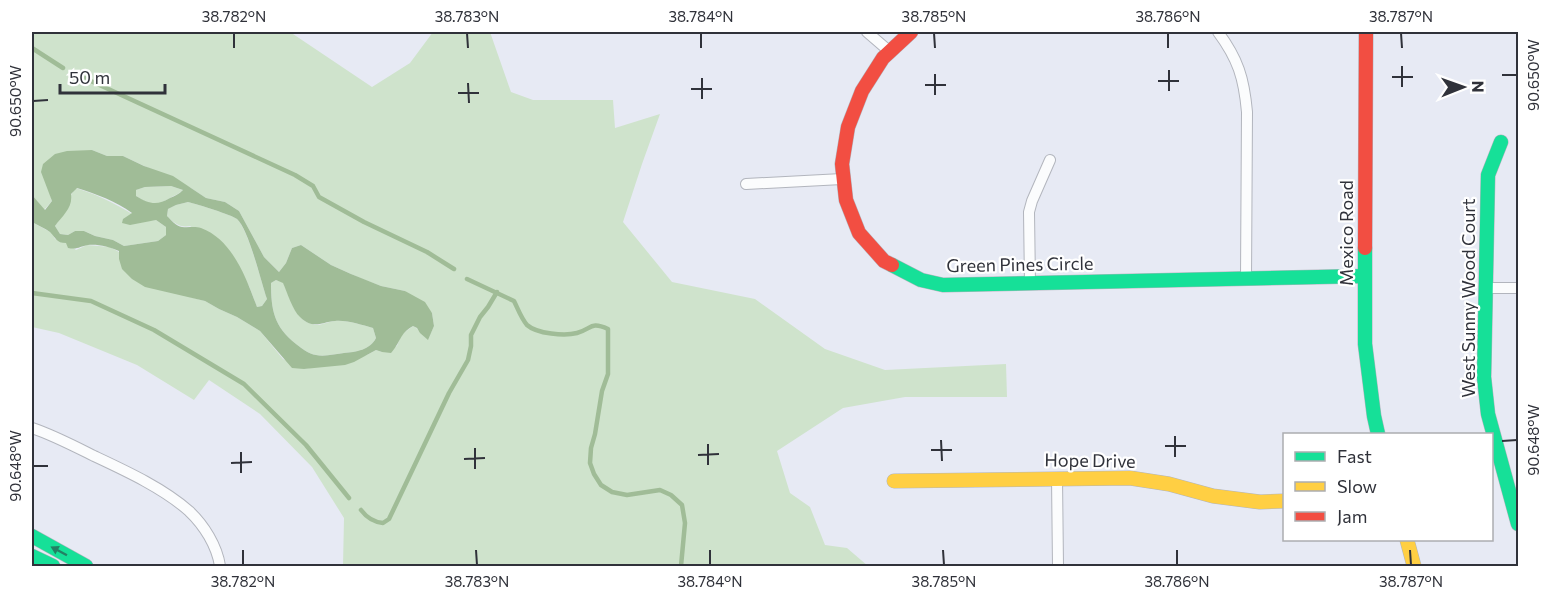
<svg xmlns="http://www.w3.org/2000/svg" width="1550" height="598" font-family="Commissioner,sans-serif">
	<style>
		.green { fill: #cfe3cc }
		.water { fill: #a0bc97; fill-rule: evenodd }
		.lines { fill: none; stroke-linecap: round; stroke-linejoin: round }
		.stream { stroke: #a0bc97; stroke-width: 4.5 }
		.street-casing { stroke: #b2b5bd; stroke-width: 12 }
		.fast-casing { stroke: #b2b5bd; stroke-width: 15 }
		.slow-casing { stroke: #b2b5bd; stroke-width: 15 }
		.jam-casing { stroke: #b2b5bd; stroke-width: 15 }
		.street { stroke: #fbfcfd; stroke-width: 10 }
		.fast { stroke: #16e098; stroke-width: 14 }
		.slow { stroke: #ffcf43; stroke-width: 14 }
		.jam { stroke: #f24e42; stroke-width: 14 }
		.oneway { fill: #248064 }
		.ticks { fill: none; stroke: #30323a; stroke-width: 2 }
		.labels { text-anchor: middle; stroke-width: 4.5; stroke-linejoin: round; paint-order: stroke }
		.street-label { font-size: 18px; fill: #30323a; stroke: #fff }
		.neatline { fill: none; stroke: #30323a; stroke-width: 2 }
		.ticks-label { font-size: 15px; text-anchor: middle; fill: #30323a }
	</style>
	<rect width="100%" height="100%" fill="#e7eaf4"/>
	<!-- green -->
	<path class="green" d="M32,32h258l82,55 38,-24 23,-31h57l21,60 22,8h80l2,28 45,-14 -18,50 -19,58 49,60 83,17 70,50 60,21 121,-6 1,33h-102l-62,11 -66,43 13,42 20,14 15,38 22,3 21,18h-525l1,-48 -32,-51 -52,-53 -51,-34 -15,20 -57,-35 -78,-32 -27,-6v-105l20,11 3,6 12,4 9,7 11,-5 23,2 9,5v7l71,38 15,4 14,8 18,8 23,14 23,28 21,10 18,-3 45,-11 9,-5 6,2 15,-6 4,-11 12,-9c5,2 9,9 15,13l6,-13 -2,-13 -27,-22 -24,-5 -21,-8 -29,-13 -30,-20 -9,3 -6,15 -7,9 -15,-15 -25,-46 -14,-9 -19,-4 -15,-10 -68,-32h-16l-15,-6 -43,40 3,11 -8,9 -12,-15z
		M171,186l12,4c-4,4 -8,5 -13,8 -15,9 -20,7 -34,-2v-6l9,-3z
		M76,188c26,8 45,19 68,33l12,-1 10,7v8l-8,6 -34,5 -11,-6 -18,-4 -11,-5h-9l-7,4 -8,-1 -5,-8c9,-12 11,-27 21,-38z
		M188,202c9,2 44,13 49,17 12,12 24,63 30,80l-5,7 -5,1 -8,-21 -18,-33 -41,-27c-10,2 -16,-3 -23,-10l1,-7 8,-4z
		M276,280l7,2c7,15 12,38 29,42 8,3 16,-3 23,-3 13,-1 26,4 38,7l3,10c-6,12 -20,14 -32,15 -9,1 -20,4 -28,2 -7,-1 -15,-7 -20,-11 -22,-17 -25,-34 -25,-61z"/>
	<!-- water -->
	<path class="water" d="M92,150l15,6h16l21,10 29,10 33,22 19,4 14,9 25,46 15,15 7,-9 6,-15 9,-3 30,20 20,9 30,12 24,5 20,11 7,11 2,13 -6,14 -8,-7 -3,-5 -4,-2c-14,8 -12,16 -22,27l-9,-1 -6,-2 -22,12 -9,3 -41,4 -12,-1 -32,-37 -23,-14 -18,-8 -14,-8 -60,-14 -13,-8 -10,-10 -3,-10v-8c-9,-4 -21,-7 -31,-6 -8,1 -10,5 -20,3l-2,-5c-10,0 -10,-5 -16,-11 -5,-4 -13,-7 -18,-10v-27l13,15 7,-9 -11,-29 2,-8 12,-10 12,-3zM171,186l12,4c-4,4 -8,6 -13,8 -13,8 -21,6 -34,-2v-6l9,-3zM77,188c19,6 39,13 55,25l-9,6 -1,4 8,2 26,-5 10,7v8l-8,6 -34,5 -11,-6 -18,-4 -11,-5h-9l-7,4 -8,-1 -5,-8c8,-11 18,-18 16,-32zM188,202c9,2 44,13 49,17 12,11 24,63 30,80l-5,7 -5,1c-11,-29 -24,-67 -56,-79 -7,-2 -12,0 -19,-1 -6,-1 -11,-7 -15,-11l1,-7 8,-4zM276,280l7,3c4,9 10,28 17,34 13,13 21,5 35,4 13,-1 26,4 38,7l3,10c-6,12 -20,14 -32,15 -8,1 -20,4 -28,2 -7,-1 -15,-7 -20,-11 -22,-17 -25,-34 -25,-61z"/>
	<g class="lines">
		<!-- stream -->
		<path class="stream" d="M32,48l31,20
			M80,76l215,99 18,11 6,11 45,25 63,30 27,17
			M467,279l47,22c4,8 7,17 13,24 10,9 38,11 50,8 15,-4 13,-12 31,-4v45l-6,17 -7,43 -4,14 -1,15 4,11 7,11 11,7 15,3 33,-5 11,5 11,10 3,18 -4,43
			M32,293l59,8 63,29 90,54 62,61 43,53
			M361,510c6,8 12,12 22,13l6,-4 60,-126 19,-33 3,-14v-11l9,-18 8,-10 9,-15"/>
		<!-- street casing -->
		<g class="street-casing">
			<path id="street" d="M867,32l22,19
				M1218,32c20,27 26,46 29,80l-1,167
				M746,184l96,-5
				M1030,284l-1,-72 3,-11 18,-41
				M1485,288h33
				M32,428c21,7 42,18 62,28 32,15 69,32 95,55 15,14 28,35 31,55
				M1057,478l1,88"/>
		</g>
		<!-- fast casing -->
		<g class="fast-casing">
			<path id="fast" d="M1501,142l-13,33 -4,202 4,37 30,110
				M1365,248v96l9,72 4,18
				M892,265l29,15 22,5 422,-9
				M32,536l54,30
				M32,556l21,10"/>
		</g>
		<!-- slow casing -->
		<g class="slow-casing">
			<path id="slow" d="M894,481l236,-3 39,6 44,12 47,6 24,-1
				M1407,540l7,26"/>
		</g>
		<!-- jam casing -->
		<g class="jam-casing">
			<path id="jam" d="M1365,248l1,-216
				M892,265l-8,-4 -25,-28 -13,-33 -4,-36 6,-37 14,-36 21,-33 28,-26"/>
		</g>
		<!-- street -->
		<use href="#street" class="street"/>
		<!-- fast -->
		<use href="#fast" class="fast"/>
		<!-- slow -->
		<use href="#slow" class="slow"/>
		<!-- jam -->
		<use href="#jam" class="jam"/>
	</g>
	<!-- one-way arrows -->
	<defs><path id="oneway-solid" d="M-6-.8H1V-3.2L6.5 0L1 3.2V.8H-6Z" transform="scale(1.5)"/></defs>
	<use class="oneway" href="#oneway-solid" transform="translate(59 551) rotate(-152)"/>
	<!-- ticks -->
	<path class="ticks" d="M234,33v15M467,33l1,15M701,33v15M934,33l1,15M1168,33v15M1401,33l1,15M1402,66v21M1169,70v21M935,74v21M1502,75h15M1392,77h21M702,78v21M1158,81h21M468,83l1,20M925,85h21M691,89h21M458,93h21M33,101l15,-1M1175,436v21M941,440l1,21M1502,441l15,-1M708,444v21M1165,446h21M475,448v21M931,450h21M241,452v21M698,455l21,-1M464,459l21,-1M231,463l21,-1M33,466h15M243,550v15M476,550l1,15M710,550v15M943,550l1,15M1177,550v15M1410,550l1,15"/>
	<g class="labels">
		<!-- street labels -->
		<g class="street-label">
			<text transform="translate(1347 233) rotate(-90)" y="6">Mexico Road</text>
			<text transform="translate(1020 265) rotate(-1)" y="6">Green Pines Circle</text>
			<text transform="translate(1469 298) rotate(-90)" y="6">West Sunny Wood Court</text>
			<text transform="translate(1090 461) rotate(1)" y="6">Hope Drive</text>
		</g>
	</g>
	<!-- border -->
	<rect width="1550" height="598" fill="none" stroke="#ffffff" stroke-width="66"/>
	<!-- legend -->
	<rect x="1283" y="433" width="210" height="108" fill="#ffffff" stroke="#acadb0" stroke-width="1.5"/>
	<rect x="1295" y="452" width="30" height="9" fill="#16e098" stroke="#acadb0" stroke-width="1.5"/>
	<text x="1337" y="463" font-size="18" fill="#30323a">Fast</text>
	<rect x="1295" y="482" width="30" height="9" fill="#ffcf43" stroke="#acadb0" stroke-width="1.5"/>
	<text x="1337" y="493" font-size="18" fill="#30323a">Slow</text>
	<rect x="1295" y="512" width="30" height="9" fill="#f24e42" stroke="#acadb0" stroke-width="1.5"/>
	<text x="1337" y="523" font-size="18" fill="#30323a">Jam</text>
	<!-- north arrow -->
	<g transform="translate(1463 87) rotate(89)" stroke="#ffffff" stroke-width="4.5" paint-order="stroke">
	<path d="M0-4.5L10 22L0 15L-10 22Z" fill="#30323a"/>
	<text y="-9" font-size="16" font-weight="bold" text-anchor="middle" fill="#30323a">N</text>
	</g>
	<!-- scale -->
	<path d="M60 84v9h105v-9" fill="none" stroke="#30323a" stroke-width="3"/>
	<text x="69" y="84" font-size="18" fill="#30323a" stroke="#ffffff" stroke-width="4.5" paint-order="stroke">50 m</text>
	<rect x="33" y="33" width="1484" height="532" class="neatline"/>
	<g class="ticks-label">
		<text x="234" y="22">38.782°N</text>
		<text x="467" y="22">38.783°N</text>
		<text x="701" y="22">38.784°N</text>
		<text x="934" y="22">38.785°N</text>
		<text x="1168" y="22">38.786°N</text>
		<text x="1401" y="22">38.787°N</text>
		<text transform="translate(1534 75) rotate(-90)" y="5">90.650°W</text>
		<text transform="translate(16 101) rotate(-90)" y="5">90.650°W</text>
		<text transform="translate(1534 440) rotate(-90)" y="5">90.648°W</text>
		<text transform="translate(16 466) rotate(-90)" y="5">90.648°W</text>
		<text x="243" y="587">38.782°N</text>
		<text x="477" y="587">38.783°N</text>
		<text x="710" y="587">38.784°N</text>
		<text x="944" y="587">38.785°N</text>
		<text x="1177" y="587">38.786°N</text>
		<text x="1411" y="587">38.787°N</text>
	</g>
</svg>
